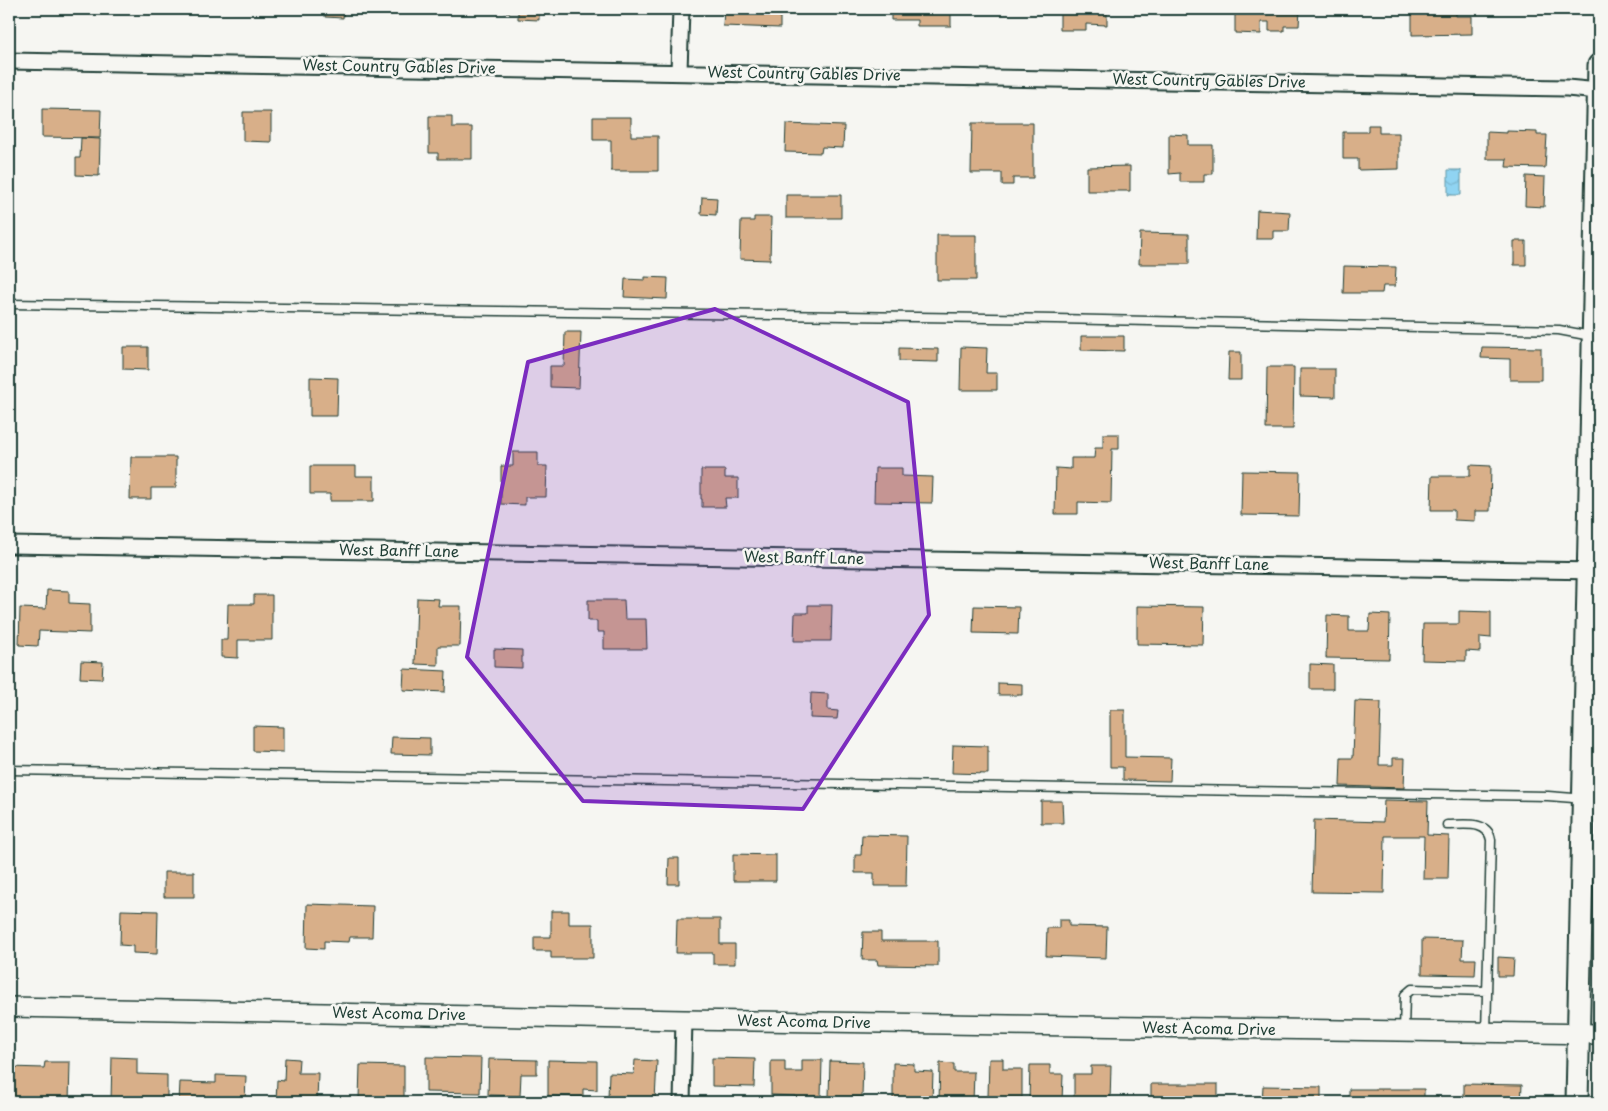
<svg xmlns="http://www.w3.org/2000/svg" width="1608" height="1111" font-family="'Playpen Sans',sans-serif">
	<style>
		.water { fill: url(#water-waves); stroke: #6398a6 }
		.building { fill: #d8af89; stroke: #1f3d34 }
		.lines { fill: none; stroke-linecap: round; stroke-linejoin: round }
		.service-casing { stroke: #1f3d34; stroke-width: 11 }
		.minor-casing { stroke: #1f3d34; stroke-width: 19 }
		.tertiary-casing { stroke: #1f3d34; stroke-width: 22 }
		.secondary-casing { stroke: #1f3d34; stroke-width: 25 }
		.service { stroke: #f6f6f2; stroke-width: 8 }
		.minor { stroke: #f6f6f2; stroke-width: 15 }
		.tertiary { stroke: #f6f6f2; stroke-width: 19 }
		.secondary { stroke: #f6f6f2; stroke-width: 21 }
		.marked { fill: #7b2cbf; fill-opacity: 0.2; stroke: #7b2cbf; stroke-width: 4; stroke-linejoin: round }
		.labels { text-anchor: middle; stroke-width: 5; stroke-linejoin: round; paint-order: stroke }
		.street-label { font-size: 15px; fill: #1f3d34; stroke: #f6f6f2 }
	</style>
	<defs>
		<pattern id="water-waves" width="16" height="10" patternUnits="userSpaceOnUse" patternTransform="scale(1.25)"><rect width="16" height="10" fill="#90d4f2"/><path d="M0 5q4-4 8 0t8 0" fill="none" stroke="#7cb7d0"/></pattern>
	</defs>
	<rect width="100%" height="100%" fill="#f6f6f2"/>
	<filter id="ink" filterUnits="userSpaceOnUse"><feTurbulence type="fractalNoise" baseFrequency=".02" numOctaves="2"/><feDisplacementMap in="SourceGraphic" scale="10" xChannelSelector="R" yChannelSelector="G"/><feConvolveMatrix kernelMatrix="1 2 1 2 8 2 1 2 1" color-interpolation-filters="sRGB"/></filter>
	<g filter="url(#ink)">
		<!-- water -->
		<path class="water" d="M1448,170h13v25h-13z"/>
		<!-- building -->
		<path class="building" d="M148,9h23v5h-23z
			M325,9h19l-1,9 -18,-1z
			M504,9h35v11l-21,-1v-7h-14z
			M724,9h56v19l-57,-2z
			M891,9h60v17h-34v-6h-26z
			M1060,9h47v16l-21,-1v6h-26z
			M1235,9h65l-1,17h-15v5h-15v-9h-8v12l-26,-1z
			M1432,9h24v7h16v18l-60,1v-25z
			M42,109l59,1 -1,28 -58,-1z
			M243,112h28v30l-28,-1z
			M429,116h23v11h20v32h-34v-6h-9z
			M593,117h38v19h27v35h-47v-31h-18z
			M972,123h61v55h-20v7h-11v-12h-31z
			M786,124l58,2 -1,22 -21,-1 -1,6 -36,-1z
			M1368,125h11v8h20v36l-41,1v-11h-15v-27h25z
			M1507,131l30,1v3h10l-2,33 -39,-1 1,-8h-20v-27l20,1z
			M1169,134l19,1v10h25v29h-9v8h-24v-9l-11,1z
			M81,138l19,1 -1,37 -23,-1v-17h4z
			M1130,166v25h-43v-24z
			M1526,176l19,1 -1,30 -19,-1z
			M786,195h55v23h-55z
			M702,197l15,1 -1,17 -15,-1z
			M1257,210l33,2 -1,19h-16v8h-17z
			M754,217h17l-1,43 -30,-1 1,-38h13z
			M1140,233l49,1v30h-50z
			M937,235h39v45h-39z
			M1514,241h12v24h-12z
			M1344,266l52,1 -1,19h-12l-1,7h-39z
			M645,277l23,1 -1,21 -43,-2 1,-18 20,1z
			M565,332h16l-2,56 -29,-1v-21h14z
			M1081,336h43v15l-43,-1z
			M123,347h25v23l-25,-1z
			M961,347l26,1 -1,25h11v17h-37z
			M1482,347l59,1v32h-31v-21l-29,-1z
			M899,348l39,1v13l-39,-1z
			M1229,352h12v28h-13z
			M1267,367h27l-1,62h-27z
			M1300,369h35v28l-35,-1z
			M310,377l28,1 -1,38h-27z
			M1103,434h16v15h-7l-1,54 -33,-1v12h-23l1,-46 15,1v-11h23l1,-10h8z
			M513,452h25v14h9l-1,31h-21v8l-24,-1v-38h12z
			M131,457h45v31h-25v11h-21z
			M1470,465l21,1 -1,45h-15v10l-21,-1v-10h-23l1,-34h38z
			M310,466h46v10h18v25h-44v-7h-20z
			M875,468h27v8l31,1 -1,26 -58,-1z
			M701,470h24v8h13v20h-13l1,9h-24v-8h-1z
			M1242,471l58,1 -1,44 -58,-1z
			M47,590l22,1v12l21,1v29l-51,-2 -1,15 -19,-1 1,-37 26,1z
			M254,595h18v45h-34v18l-17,-1v-17h6l1,-36h26z
			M417,598l22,1 -1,7h23l-1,40h-22v19l-23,-1z
			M588,600h36l1,19h21l1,30h-43v-17h-7v-11h-9z
			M808,605h24l-1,36h-37l1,-28h13z
			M974,606l45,1 -1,27 -45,-1z
			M1137,606l67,1 -1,38 -66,-1z
			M1459,611l32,1v26l-11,-1v15l-14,-1v10l-44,-1 1,-36h36z
			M1370,614l20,1 -1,44 -63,-1 1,-43 22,1v15h20z
			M9,616h4v29h-4z
			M494,649l28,1v18l-28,-1z
			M81,661l22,1 -1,17 -22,-1z
			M1310,664l23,1v24h-23z
			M404,669l42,2 -1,21 -42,-2z
			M9,679h3l-1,20h-2z
			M998,683l24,1v11h-24z
			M811,693l17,1v16l10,1 -1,8 -27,-1z
			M1355,701l26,1 -2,63h14v-7h12l-1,30 -64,-2 1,-28h12z
			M1110,710h15v47l46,1 -1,23 -47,-1v-13h-13z
			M253,726l30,1v25l-30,-1z
			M392,737l38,1v17l-39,-1z
			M953,745l35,1v28l-36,-1z
			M1384,800l44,1 -1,34 22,1 -1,43h-25l1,-43h-39l-1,57 -72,-1 2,-72 69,2z
			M1041,801h21l1,22h-22z
			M862,835l45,1 -1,50h-32v-13h-19v-18h6z
			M733,854l43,1v26h-43z
			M669,858h10v26h-11z
			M164,872h30v25h-30z
			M307,904l66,2 -1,31h-22l-1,5 -25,-1v8l-18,-1z
			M121,910l37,1 -1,43 -24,-1v-7l-13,-1z
			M551,911h18v13h24v34h-42v-7h-17v-14h17z
			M677,919h43v25h15v20h-22v-11h-37z
			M1059,920h10v6l38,1 -1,31 -60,-2 1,-28h12z
			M863,932h18v9h57v25l-60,-1 -1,-5h-15z
			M1422,939l41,1 -1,19h14l-1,16 -53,-1z
			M1498,957l16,1 -1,18h-15z
			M112,1057l25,1v16l30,1v27h-56z
			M426,1057l55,1 -1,35 -54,-1z
			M285,1058l14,1 -1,14h20l-1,29h-41l1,-22 7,1z
			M712,1058l43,1 -1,28 -42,-1z
			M489,1059l48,1v14h-16l-1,22 -32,-1z
			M989,1059h14v10h19v29l-34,-1z
			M548,1060l49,1v29l-14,-1v8l-35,-1z
			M635,1060l22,1 -2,39 -47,-2 1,-25 25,1z
			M802,1060h20l-1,36h-11v6h-15v-6l-24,-1v-34h14v11h17z
			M830,1061l33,1 -1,35h-33z
			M45,1062h25l-1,40h-60v-35l35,1z
			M893,1063l21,1v7l19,1 -1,29 -39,-1z
			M940,1063l14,1v8h20l-1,30h-34z
			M360,1065l44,1v34l-45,-1z
			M1030,1065h20v9h13l-1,28h-33z
			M1091,1066h20l-1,36 -36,-1v-27h17z
			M216,1075l30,1 -1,26h-66l1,-20 36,1z
			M1151,1084h67v18h-67z
			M1464,1084l58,1 -1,17h-57z
			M1263,1086l58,1v15h-59z
			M1349,1089h75v12l8,1h-83z"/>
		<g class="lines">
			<!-- service casing -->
			<g class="service-casing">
				<path id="service" d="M9,304l1047,15 503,11 32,6
					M9,770l1539,26 51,4
					M1447,825c17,0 41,-5 44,15l-5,193
					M1404,1031l1,-36 7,-6 75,2"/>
			</g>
			<!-- minor casing -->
			<g class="minor-casing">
				<path id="minor" d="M9,61l1558,27 32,3
					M679,71l2,-62
					M9,545l1590,26
					M682,1102l2,-82"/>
			</g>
			<!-- tertiary casing -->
			<g class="tertiary-casing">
				<path id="tertiary" d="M9,1007l675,13 915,14"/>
			</g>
			<!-- secondary casing -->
			<g class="secondary-casing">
				<path id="secondary" d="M1577,1102l22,-1037"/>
			</g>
			<!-- service -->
			<use href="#service" class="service"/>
			<!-- minor -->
			<use href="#minor" class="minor"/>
			<!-- tertiary -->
			<use href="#tertiary" class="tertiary"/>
			<!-- secondary -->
			<use href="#secondary" class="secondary"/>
		</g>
	</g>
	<!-- marked area -->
	<path class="marked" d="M715,309l193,93 21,213 -126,194 -220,-8 -116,-144 61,-295z"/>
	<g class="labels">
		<!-- street labels -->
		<g class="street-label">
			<text transform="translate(399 67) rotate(1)" y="5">West Country Gables Drive</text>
			<text transform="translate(804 74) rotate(1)" y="5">West Country Gables Drive</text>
			<text transform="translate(1209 81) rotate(1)" y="5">West Country Gables Drive</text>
			<text transform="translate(399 551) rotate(1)" y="5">West Banff Lane</text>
			<text transform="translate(804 558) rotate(1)" y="5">West Banff Lane</text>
			<text transform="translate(1209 564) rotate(1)" y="5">West Banff Lane</text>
			<text transform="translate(399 1014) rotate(1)" y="5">West Acoma Drive</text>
			<text transform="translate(804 1022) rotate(1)" y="5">West Acoma Drive</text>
			<text transform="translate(1209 1029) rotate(1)" y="5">West Acoma Drive</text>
		</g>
	</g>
	<!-- margin -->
	<rect width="1608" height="1111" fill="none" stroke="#f6f6f2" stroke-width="30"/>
	<rect x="15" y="15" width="1578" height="1081" fill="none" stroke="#1f3d34" stroke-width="2" filter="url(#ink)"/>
</svg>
